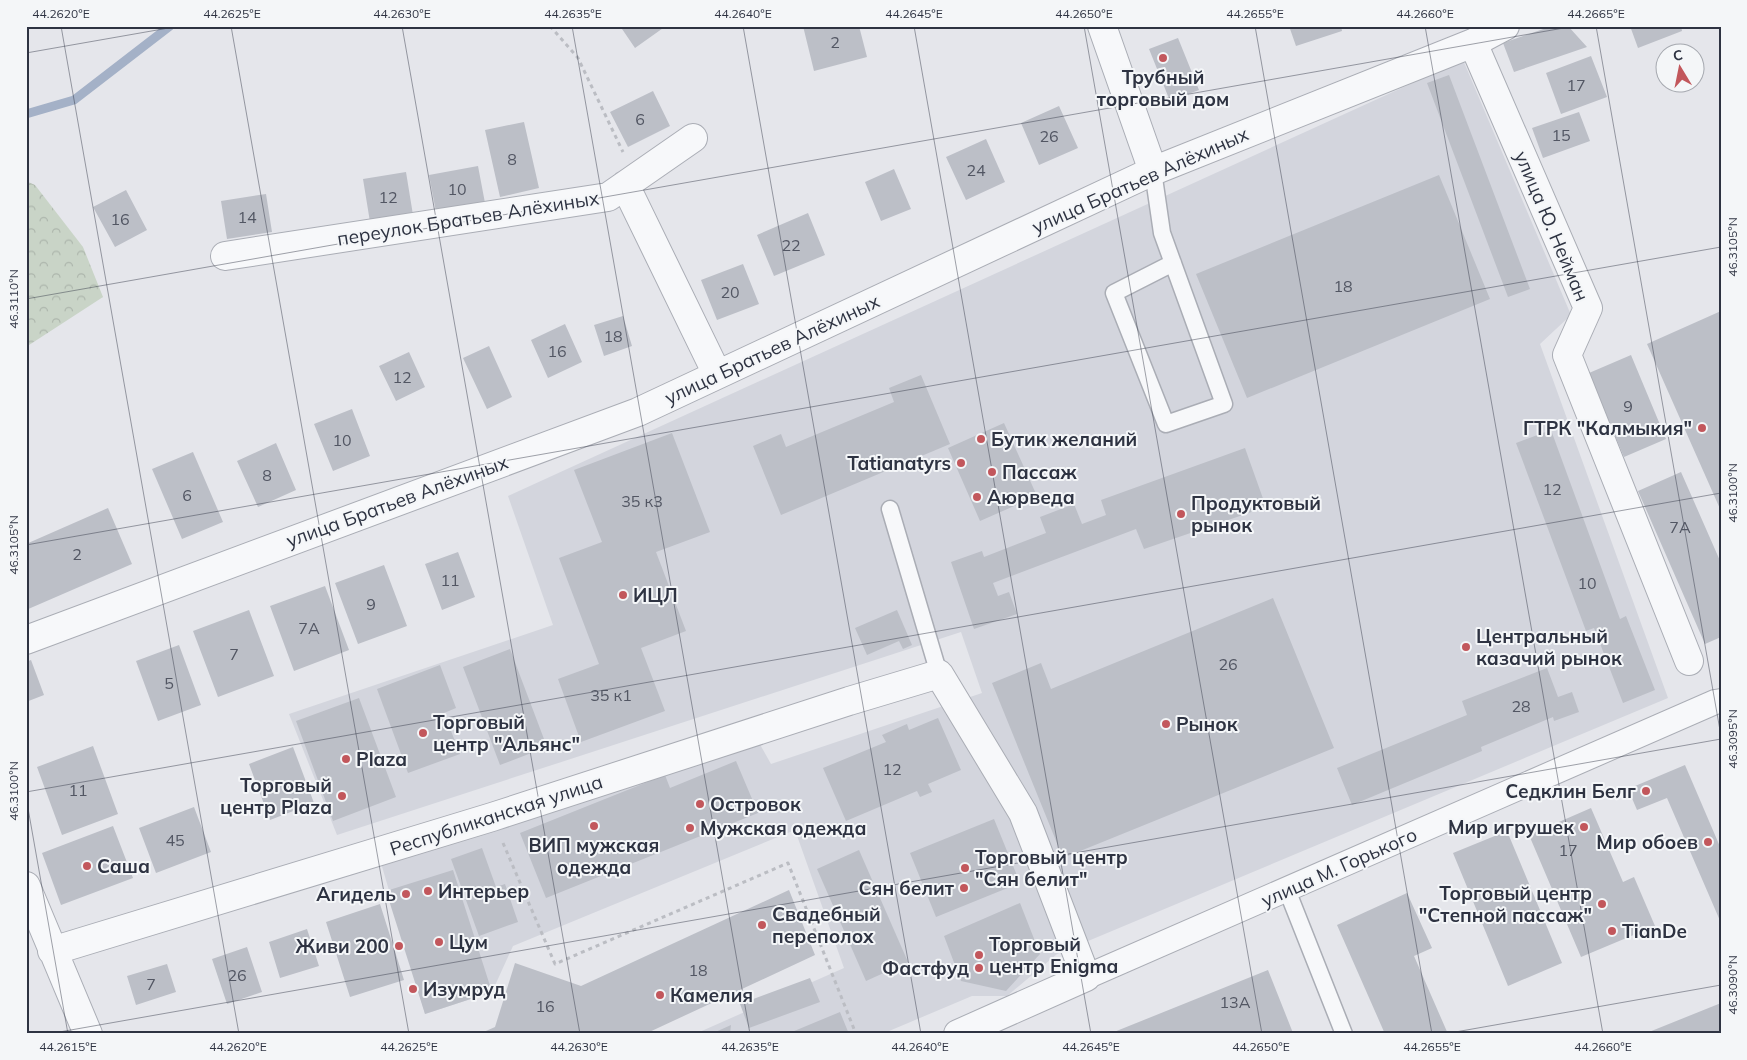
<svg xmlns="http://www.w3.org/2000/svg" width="1747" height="1060" font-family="Mulish,sans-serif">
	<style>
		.built { fill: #d3d5dd }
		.forest { fill: url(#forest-crowns) }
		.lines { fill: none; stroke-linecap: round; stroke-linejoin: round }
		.stream { stroke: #a4b1c7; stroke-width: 9 }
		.building { fill: #bcbfc7 }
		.service-casing { stroke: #aaadb5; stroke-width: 19 }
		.pedestrian-casing { stroke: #aaadb5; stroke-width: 26 }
		.minor-casing { stroke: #aaadb5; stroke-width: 30 }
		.path { stroke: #bbbdc3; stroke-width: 3; stroke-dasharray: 4 4; stroke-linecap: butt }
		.service { stroke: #f7f8fa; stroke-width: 16 }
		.pedestrian { stroke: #f7f8fa; stroke-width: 24 }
		.minor { stroke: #f7f8fa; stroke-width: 28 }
		.ticks { fill: none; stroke: #2e3342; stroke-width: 1; stroke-opacity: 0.45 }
		.poi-dot { fill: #c2575c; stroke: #f4f6f8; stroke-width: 2 }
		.labels { text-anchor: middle; stroke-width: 4; stroke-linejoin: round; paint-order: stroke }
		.number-label { font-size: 16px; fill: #525663 }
		.poi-label { font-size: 19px; font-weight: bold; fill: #2e3342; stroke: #f4f6f8; text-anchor: start }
		.street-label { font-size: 19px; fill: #2e3342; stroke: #f4f6f8 }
		.neatline { fill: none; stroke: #2e3342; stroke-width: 2 }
		.ticks-label { font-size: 12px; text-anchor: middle; fill: #2e3342 }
	</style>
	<defs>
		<pattern id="forest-crowns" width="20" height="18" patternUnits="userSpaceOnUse" patternTransform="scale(1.25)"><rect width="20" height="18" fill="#c9d4c7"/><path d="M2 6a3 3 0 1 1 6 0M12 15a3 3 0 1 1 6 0" fill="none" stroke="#adb6ac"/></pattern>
	</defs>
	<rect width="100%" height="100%" fill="#e5e6eb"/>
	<!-- built -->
	<path class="built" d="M1463,60l108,255 -31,29 128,354 -611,256 -50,42h-35l-90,38h-187l149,-66 -49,-138 -282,116 -21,46 -67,22 -44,-151 377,-122 13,23 211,-71 -21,-61 -624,203 -48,-121 264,-89 -45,-129z"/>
	<!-- forest -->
	<path class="forest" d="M26,181l9,4 48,62 20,50 -77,50z"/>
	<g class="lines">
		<!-- stream -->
		<path class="stream" d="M26,114l48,-14 96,-74"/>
	</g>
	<!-- building -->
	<path class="building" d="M620,26h46l-31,22z
		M803,26h56l8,31 -53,14z
		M1289,26h52l1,5 -46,15z
		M1552,26h16l19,21 -73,25 -11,-29z
		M1630,26h51l1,5 -44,17z
		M1178,38l21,52 -29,11 -21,-52z
		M1591,56l16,41 -46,17 -15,-41z
		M1449,75l81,214 -22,8 -81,-214z
		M653,91l17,35 -42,21 -18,-35z
		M1059,106l19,42 -39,17 -18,-42z
		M1579,112l11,29 -47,17 -11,-30z
		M524,122l15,66 -39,9 -15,-67z
		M986,139l19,43 -39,18 -20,-43z
		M478,166l7,37 -49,9 -7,-37z
		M894,169l17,40 -30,12 -16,-39z
		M406,172l7,43 -43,7 -7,-43z
		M1439,175l51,124 -243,99 -51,-124z
		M126,190l21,40 -32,17 -22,-40z
		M266,194l6,38 -45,7 -6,-38z
		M808,213l17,42 -51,21 -17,-41z
		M743,264l16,40 -42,16 -16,-40z
		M1721,311v200l-74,-167z
		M623,316l9,30 -28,10 -10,-31z
		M565,324l17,38 -34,16 -17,-38z
		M489,346l23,51 -25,12 -24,-51z
		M409,352l16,35 -29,14 -17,-35z
		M1631,355l35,84 -42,18 -35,-84z
		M921,375l29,69 -169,71 -28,-69 28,-12 5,13 108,-45 -5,-14z
		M352,409l18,47 -37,15 -19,-47z
		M1004,423l33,73 -57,25 -32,-73z
		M1551,430l69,189 6,-3 29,74 -32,13 -29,-75 -8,3 -70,-188z
		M672,433l38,99 -54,20 30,79 -45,17 24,63 -84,31 -23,-63 41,-15 -40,-106 43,-16 -28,-72z
		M276,443l20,47 -38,17 -21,-46z
		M1245,448l21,59 -122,42 -8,-20 -143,54 5,13 11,-4 8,22 -43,15 -23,-67 31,-11 2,6 62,-24 -6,-16 34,-13 8,20 24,-9 -5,-15z
		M193,452l30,70 -41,17 -30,-70z
		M1681,472l40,91v74l-16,7 -67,-153z
		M108,508l24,56 -106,46v-66z
		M458,552l17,45 -33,13 -17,-46z
		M384,565l23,61 -49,18 -23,-61z
		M325,586l24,64 -55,21 -24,-65z
		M1273,598l61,150 -271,110 -71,-175 49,-20 10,26z
		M249,610l25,66 -56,21 -25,-66z
		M897,610l15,35 -9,4 -4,-8 -32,14 -12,-27z
		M179,645l22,60 -43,16 -22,-60z
		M510,649l37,98 -47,18 -37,-98z
		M31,660l13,35 -18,7v-40z
		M440,665l16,43 -12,5 16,41 -52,19 -31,-84z
		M1547,668l11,29 14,-5 7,20 -25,9 -1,-4 -72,30 1,4 -130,54 -15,-37 130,-53 -5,-14z
		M359,698l37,99 -63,24 -37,-100z
		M938,718l23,52 -33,14 4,8 -12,5 -3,-6 -71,30 -23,-53 63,-26 -4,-7 25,-11 2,6z
		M93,746l25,68 -56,21 -25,-68z
		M293,747l21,56 -44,17 -21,-56z
		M736,761l22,52 -212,85 -26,-65 145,-58 5,13z
		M1685,765l36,84v74l-54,-125 -30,12 -9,-21z
		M194,807l17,45 -55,21 -17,-45z
		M1591,808l32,74 11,-5 21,49 -74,31 -52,-122z
		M994,819l26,64 -84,34 -26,-64z
		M113,826l20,52 -72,27 -19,-52z
		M1507,831l55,132 -54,23 -55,-133z
		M482,848l14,39 9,-3 13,38 -39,14 -28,-77z
		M859,850l49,112 -42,19 -49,-112z
		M453,870l39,122 -67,22 -39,-123z
		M789,890l26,65 -170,79h-166l16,-7 20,-64 66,23z
		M1407,893l25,55 -18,8 34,78h-63l-48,-109z
		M1020,903l20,51 -34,37 -45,-10 -17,-45z
		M380,904l24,76 -54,17 -24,-75z
		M307,929l12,37 -39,12 -11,-36z
		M247,947l15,45 -35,12 -15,-45z
		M167,964l9,28 -40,13 -9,-29z
		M1268,970l25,63 -184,1z
		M810,978l10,24 -71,26 -9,-24z
		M1721,1003v31h-77z
		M840,1012l9,22h-62z
		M731,1025l-1,9h-19z"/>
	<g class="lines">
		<!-- service casing -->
		<g class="service-casing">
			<path id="service" d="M1153,171l9,62 62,171 -58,20 -52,-131 59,-30
				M890,509l49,165
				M1287,890l57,144"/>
		</g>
		<!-- pedestrian casing -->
		<g class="pedestrian-casing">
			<path id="pedestrian" d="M1086,977l629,-275 6,-1"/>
		</g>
		<!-- minor casing -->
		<g class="minor-casing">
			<path id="minor" d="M1102,26l51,145
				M1473,43l115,265 -21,47 122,306
				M625,185l92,189
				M225,256l383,-59 85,-59
				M26,640l612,-228 515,-241 320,-128 32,-17
				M26,886l62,148
				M52,951l440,-134 357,-116 90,-27 84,139 63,164 -128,57"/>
		</g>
		<!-- path -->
		<path class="path" d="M550,26l28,32 45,94
			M503,843l52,121 233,-101 68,171"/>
		<!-- service -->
		<use href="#service" class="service"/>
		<!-- pedestrian -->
		<use href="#pedestrian" class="pedestrian"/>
		<!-- minor -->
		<use href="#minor" class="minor"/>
	</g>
	<!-- ticks -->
	<path class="ticks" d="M61,26l178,1008M231,26l178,1008M402,26l178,1008M572,26l178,1008M743,26l178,1008M914,26l177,1008M1084,26l178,1008M1255,26l177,1008M1425,26l178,1008M1596,26l125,710M26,53l154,-27M26,299l1549,-273M26,545l1695,-298M26,792l1695,-299M26,797l42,237M48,1034l1673,-295M1444,1034l277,-49"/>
	<!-- markers -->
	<g class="poi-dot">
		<circle cx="1163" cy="58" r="5"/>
		<circle cx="1702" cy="428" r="5"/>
		<circle cx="981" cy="439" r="5"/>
		<circle cx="961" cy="463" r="5"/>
		<circle cx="992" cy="472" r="5"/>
		<circle cx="977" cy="497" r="5"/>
		<circle cx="1181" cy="514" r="5"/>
		<circle cx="623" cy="595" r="5"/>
		<circle cx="1466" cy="647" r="5"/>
		<circle cx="1166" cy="724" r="5"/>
		<circle cx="423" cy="733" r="5"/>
		<circle cx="346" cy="759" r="5"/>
		<circle cx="1646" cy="791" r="5"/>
		<circle cx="342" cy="796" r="5"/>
		<circle cx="700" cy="804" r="5"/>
		<circle cx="594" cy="826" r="5"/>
		<circle cx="1584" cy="827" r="5"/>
		<circle cx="690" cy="828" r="5"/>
		<circle cx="1708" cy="842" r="5"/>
		<circle cx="87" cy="866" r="5"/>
		<circle cx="965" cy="868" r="5"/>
		<circle cx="964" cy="888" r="5"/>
		<circle cx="428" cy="891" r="5"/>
		<circle cx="406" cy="894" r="5"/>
		<circle cx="1602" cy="904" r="5"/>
		<circle cx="762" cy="925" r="5"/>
		<circle cx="1612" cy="931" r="5"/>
		<circle cx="439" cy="942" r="5"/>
		<circle cx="399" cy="946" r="5"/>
		<circle cx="979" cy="955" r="5"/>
		<circle cx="979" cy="968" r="5"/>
		<circle cx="413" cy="989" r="5"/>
		<circle cx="660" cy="995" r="5"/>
	</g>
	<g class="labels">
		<!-- number labels -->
		<g class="number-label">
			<text x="835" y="48">2</text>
			<text x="1576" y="91">17</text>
			<text x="640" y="125">6</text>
			<text x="1561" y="141">15</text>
			<text x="1049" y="142">26</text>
			<text x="512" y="165">8</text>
			<text x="976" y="176">24</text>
			<text x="457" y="195">10</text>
			<text x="388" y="203">12</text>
			<text x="247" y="223">14</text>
			<text x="120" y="225">16</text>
			<text x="791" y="251">22</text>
			<text x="1343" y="292">18</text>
			<text x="730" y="298">20</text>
			<text x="613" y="342">18</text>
			<text x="557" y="357">16</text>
			<text x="402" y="383">12</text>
			<text x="1628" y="412">9</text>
			<text x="342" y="446">10</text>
			<text x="267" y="481">8</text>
			<text x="1552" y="495">12</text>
			<text x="187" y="501">6</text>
			<text x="642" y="507">35 к3</text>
			<text x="1680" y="533">7А</text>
			<text x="77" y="560">2</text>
			<text x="450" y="586">11</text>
			<text x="1587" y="589">10</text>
			<text x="371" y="610">9</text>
			<text x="309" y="634">7А</text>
			<text x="234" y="660">7</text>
			<text x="1228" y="670">26</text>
			<text x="169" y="689">5</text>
			<text x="611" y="701">35 к1</text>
			<text x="1521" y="712">28</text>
			<text x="892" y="775">12</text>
			<text x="78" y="796">11</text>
			<text x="175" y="846">45</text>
			<text x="1568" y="856">17</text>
			<text x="698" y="976">18</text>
			<text x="237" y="981">26</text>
			<text x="151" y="990">7</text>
			<text x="1235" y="1008">13А</text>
			<text x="545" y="1012">16</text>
		</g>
		<!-- poi labels -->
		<g class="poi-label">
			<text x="1163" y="84" text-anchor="middle">Трубный<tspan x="1163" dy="22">торговый дом</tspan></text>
			<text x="1692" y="435" text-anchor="end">ГТРК "Калмыкия"</text>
			<text x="991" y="446">Бутик желаний</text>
			<text x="951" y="470" text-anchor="end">Tatianatyrs</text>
			<text x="1002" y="479">Пассаж</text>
			<text x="987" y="504">Аюрведа</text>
			<text x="1191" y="510">Продуктовый<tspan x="1191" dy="22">рынок</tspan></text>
			<text x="633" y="602">ИЦЛ</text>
			<text x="1476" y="643">Центральный<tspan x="1476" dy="22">казачий рынок</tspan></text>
			<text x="433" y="729">Торговый<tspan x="433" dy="22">центр "Альянс"</tspan></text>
			<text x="1176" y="731">Рынок</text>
			<text x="356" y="766">Plaza</text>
			<text x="332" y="792" text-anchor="end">Торговый<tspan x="332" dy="22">центр Plaza</tspan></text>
			<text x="1636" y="798" text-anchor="end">Седклин Белг</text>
			<text x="710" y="811">Островок</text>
			<text x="1574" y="834" text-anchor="end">Мир игрушек</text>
			<text x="700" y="835">Мужская одежда</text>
			<text x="1698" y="849" text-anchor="end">Мир обоев</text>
			<text x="594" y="852" text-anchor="middle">ВИП мужская<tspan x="594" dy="22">одежда</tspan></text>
			<text x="975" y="864">Торговый центр<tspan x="975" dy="22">"Сян белит"</tspan></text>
			<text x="97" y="873">Саша</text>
			<text x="954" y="895" text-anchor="end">Сян белит</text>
			<text x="438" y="898">Интерьер</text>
			<text x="1592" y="900" text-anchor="end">Торговый центр<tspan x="1592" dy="22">"Степной пассаж"</tspan></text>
			<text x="396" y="901" text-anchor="end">Агидель</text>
			<text x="772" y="921">Свадебный<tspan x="772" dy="22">переполох</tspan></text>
			<text x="1622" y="938">TianDe</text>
			<text x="449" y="949">Цум</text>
			<text x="989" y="951">Торговый<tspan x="989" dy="22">центр Enigma</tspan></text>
			<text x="389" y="953" text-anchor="end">Живи 200</text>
			<text x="969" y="975" text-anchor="end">Фастфуд</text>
			<text x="423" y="996">Изумруд</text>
			<text x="670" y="1002">Камелия</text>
		</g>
		<!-- street labels -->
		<g class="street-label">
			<text transform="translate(1140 180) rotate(-24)" y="7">улица Братьев Алёхиных</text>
			<text transform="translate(468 218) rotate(-9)" y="7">переулок Братьев Алёхиных</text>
			<text transform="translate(1552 226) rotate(67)" y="7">улица Ю. Нейман</text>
			<text transform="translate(772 349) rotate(-25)" y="7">улица Братьев Алёхиных</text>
			<text transform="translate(397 501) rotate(-20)" y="7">улица Братьев Алёхиных</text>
			<text transform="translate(496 815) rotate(-18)" y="7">Республиканская улица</text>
			<text transform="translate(1339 867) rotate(-24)" y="7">улица М. Горького</text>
		</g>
	</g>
	<!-- border -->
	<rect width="1747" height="1060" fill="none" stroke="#f4f6f8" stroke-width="55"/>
	<!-- north arrow -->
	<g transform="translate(1680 68) rotate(350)"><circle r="24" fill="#f4f6f8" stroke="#a5a8af"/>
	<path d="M0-4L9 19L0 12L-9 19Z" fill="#c2575c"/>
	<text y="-8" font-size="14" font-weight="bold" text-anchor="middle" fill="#2e3342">С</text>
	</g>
	<rect x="28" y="28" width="1692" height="1004" class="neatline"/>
	<g class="ticks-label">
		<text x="61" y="18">44.2620°E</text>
		<text x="232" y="18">44.2625°E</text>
		<text x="402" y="18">44.2630°E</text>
		<text x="573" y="18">44.2635°E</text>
		<text x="743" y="18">44.2640°E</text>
		<text x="914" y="18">44.2645°E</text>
		<text x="1084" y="18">44.2650°E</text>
		<text x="1255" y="18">44.2655°E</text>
		<text x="1425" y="18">44.2660°E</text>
		<text x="1596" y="18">44.2665°E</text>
		<text transform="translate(1733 247) rotate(-90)" y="4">46.3105°N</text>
		<text transform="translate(14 299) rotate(-90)" y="4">46.3110°N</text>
		<text transform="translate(1733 493) rotate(-90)" y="4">46.3100°N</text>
		<text transform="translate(14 545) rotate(-90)" y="4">46.3105°N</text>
		<text transform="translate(1733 739) rotate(-90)" y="4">46.3095°N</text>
		<text transform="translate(14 791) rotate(-90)" y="4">46.3100°N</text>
		<text transform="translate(1733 985) rotate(-90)" y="4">46.3090°N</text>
		<text x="68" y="1051">44.2615°E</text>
		<text x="238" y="1051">44.2620°E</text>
		<text x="409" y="1051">44.2625°E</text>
		<text x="579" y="1051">44.2630°E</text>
		<text x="750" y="1051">44.2635°E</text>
		<text x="920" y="1051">44.2640°E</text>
		<text x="1091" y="1051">44.2645°E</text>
		<text x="1261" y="1051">44.2650°E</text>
		<text x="1432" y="1051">44.2655°E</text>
		<text x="1603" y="1051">44.2660°E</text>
	</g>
</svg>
